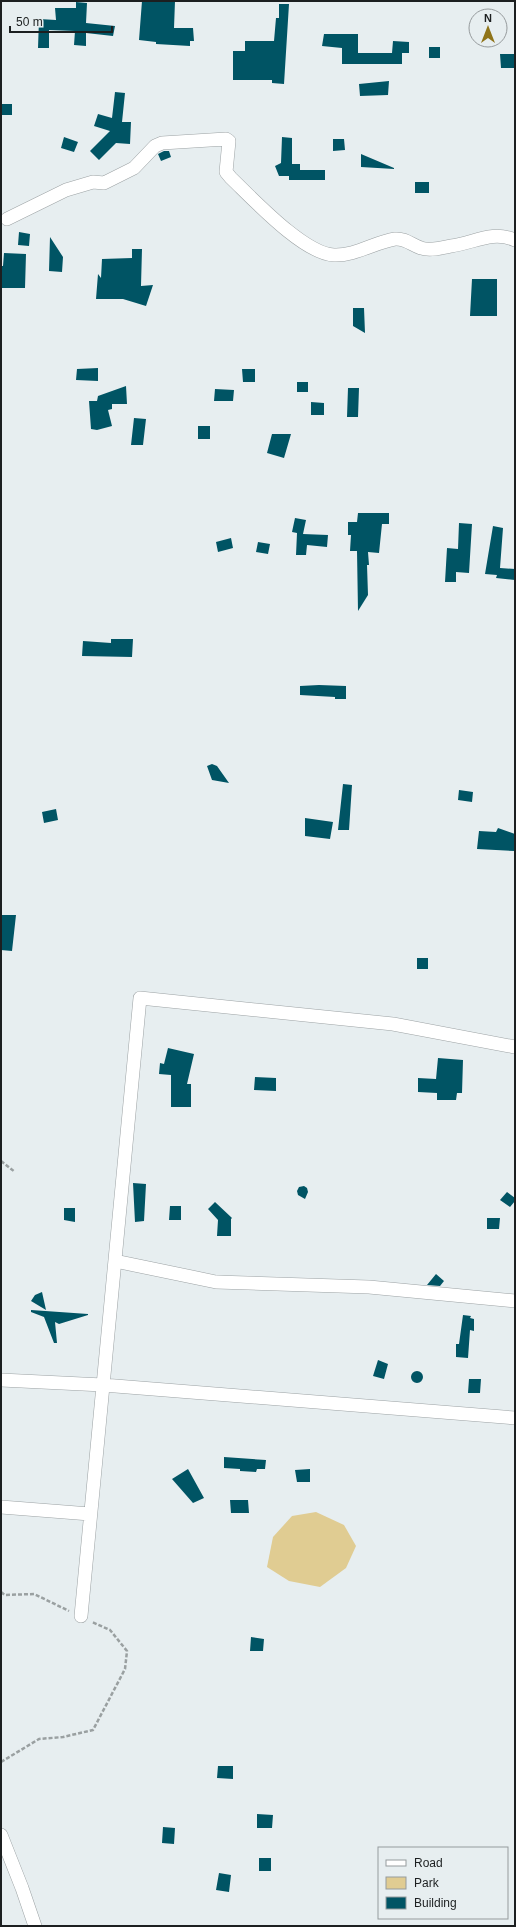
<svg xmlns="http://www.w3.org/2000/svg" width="516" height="1927" font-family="Arial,sans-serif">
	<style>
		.green { fill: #e0cc92 }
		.building { fill: #005464 }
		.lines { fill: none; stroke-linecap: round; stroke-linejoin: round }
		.minor-casing { stroke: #9ca2a4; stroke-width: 14 }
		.path { stroke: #9aa0a1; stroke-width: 2.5; stroke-dasharray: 4 2; stroke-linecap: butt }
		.minor { stroke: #fff; stroke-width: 13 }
	</style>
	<rect width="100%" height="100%" fill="#e7eef0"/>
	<!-- green -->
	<path class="green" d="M316,1512l28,13 12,21 -10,22 -26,19 -31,-6 -22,-14 6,-30 19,-21z"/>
	<!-- building -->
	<path class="building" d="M142,1h33l-1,27h19l1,13h-4v5l-34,-2v-2l-17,-2z
		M76,2l11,1 -1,20 29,3 -2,10 -27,-3v13l-12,-1 1,-14 -26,-1v18h-11l1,-29 17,1 -1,-12h21z
		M279,4h10l-5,80 -12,-1v-3h-39v-29h12v-10h29l2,-23h3z
		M324,34h34v19h44v11h-60v-16l-20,-2z
		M393,41l16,1v11h-17z
		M429,47h11v11h-11z
		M500,54h15v14h-14z
		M389,81l-1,14 -28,1 -1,-12z
		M115,92l10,1 -3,29h9l-1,22 -14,-1 -17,17 -9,-9 20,-20 -16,-5 4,-12 14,4z
		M1,104h11v11h-11z
		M64,137l14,5 -4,10 -13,-4z
		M282,137l10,1v26h8v6h25v10h-36v-4h-10l-4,-10 6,-3z
		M333,139h11l1,11 -12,1z
		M164,151h5l2,6 -10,4 -3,-7z
		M361,154l33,14v1l-33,-2z
		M415,182h14v11h-14z
		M19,232l11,2 -1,12 -11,-1z
		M50,237l13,20 -1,15 -13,-1z
		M132,249h10l-1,37 12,-1 -7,21 -23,-7h-27l2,-25 3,4 1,-19 30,-1z
		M4,253l22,1 -1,34h-24v-22h2z
		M472,279h25v37h-27z
		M353,308h11l1,25 -12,-7z
		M98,368v13l-22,-1 1,-11z
		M242,369h13v13h-12z
		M297,382h11v10h-11z
		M126,386l1,18h-15v5l-4,1 4,16 -15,4 -6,-1 -2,-28h8l1,-5z
		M348,388h11l-1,29h-11z
		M215,389l19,1 -1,11h-19z
		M311,402l13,1v12h-13z
		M134,418l12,1 -3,26h-12z
		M198,426h12v13h-12z
		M272,434h19l-7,24 -17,-5z
		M358,513h31v11h-7l-3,29 -11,-1 1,13h-2l1,30 -10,16 -1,-60h-7l1,-16h-3v-13h9z
		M295,518l11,2 -3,14 25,1 -1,12 -20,-2 -1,10h-10l1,-22 -5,-1z
		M459,523l13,1 -3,49 -13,-1v10h-11l2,-34 11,1z
		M493,526l10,2 -3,40 15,1v11l-19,-2 1,-3 -12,-1z
		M231,538l2,10 -15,4 -2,-10z
		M258,542l12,2 -2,10 -12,-2z
		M111,639h22l-1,18 -50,-1 1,-15 28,2z
		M319,685l27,1v13h-11v-2l-35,-2v-9z
		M212,764l5,2 12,17 -17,-3 -5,-14z
		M343,784l9,1 -3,45h-11z
		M459,790l14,2 -1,10 -14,-2z
		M56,809l2,11 -14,3 -2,-11z
		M305,818l28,4 -3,17 -25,-3z
		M498,828l17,6v17l-38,-2 2,-18 17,1z
		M2,915h14l-4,36 -11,-1z
		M417,958h11v11h-11z
		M168,1048l26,6 -7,30h4v23h-20v-32l-12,-1 1,-11 4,1z
		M438,1058l25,2 -1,33h-5l-1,7h-19v-7l-19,-1v-14l18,1z
		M255,1077l21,1v13l-22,-1z
		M133,1183l13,1 -2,37 -9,1z
		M304,1186l3,2 1,4 -3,7 -7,-4 -1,-4 2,-4z
		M507,1192l8,6v3l-5,6 -10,-7z
		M215,1202l17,16 -1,1v17h-14l1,-16 -10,-11z
		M170,1206h11v14h-12z
		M64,1208h11v14l-11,-2z
		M487,1218h13l-1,11h-12z
		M436,1274l8,7 -4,5 -13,-1z
		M42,1292l4,18 -15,-9 4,-6z
		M31,1310l57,4v1l-29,9 -4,-2 2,21h-3l-10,-26 -13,-5z
		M463,1315l8,1 -1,2 4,1v12l-4,-1 -2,28 -12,-1v-13h3z
		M378,1360l10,4 -4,15 -11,-3z
		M411 1377a6 6 0 1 1 12 0a6 6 0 1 1-12 0Z
		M469,1379h12l-1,14h-12z
		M224,1457l42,3 -1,9h-8l-1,3 -16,-1v-2l-16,-1z
		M188,1469l16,29 -11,5 -21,-24z
		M310,1469v13h-13l-2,-12z
		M230,1500h18l1,13h-18z
		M251,1637l13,2 -1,12h-13z
		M218,1766h15v13l-16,-1z
		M257,1814l16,1 -1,13h-15z
		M163,1827l12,1 -1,16 -12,-1z
		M259,1858h12v13h-12z
		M219,1873l12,2 -2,17 -13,-2z"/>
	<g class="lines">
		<!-- minor casing -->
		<g class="minor-casing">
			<path id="minor" d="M7,219l59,-29 27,-8 11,1 30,-15 21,-22 7,-3 64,-4 3,2 -3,31 5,6c22,21 73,76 103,77 21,1 41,-13 61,-16 10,-1 17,6 26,9 8,3 21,0 30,-2 23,-3 41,-16 64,-6
				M115,1261l101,21 153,5 146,14
				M1,1380l102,5 412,33
				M1,1507l89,7
				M81,1616l59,-618 253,26 122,23
				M1,1835l21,53 13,38"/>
		</g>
		<!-- path -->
		<path class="path" d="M1,1161l14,11
			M1,1592l4,3 29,-1 35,17
			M1,1762l38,-23 24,-2 30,-7 32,-61 2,-18 -17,-21 -18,-8"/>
		<!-- minor -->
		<use href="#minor" class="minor"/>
	</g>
	<!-- border -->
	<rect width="516" height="1927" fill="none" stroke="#1c1f20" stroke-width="4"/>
	<!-- legend -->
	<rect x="378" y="1847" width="130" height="72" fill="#e7eef0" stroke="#969b9d"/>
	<rect x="386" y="1860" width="20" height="6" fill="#ffffff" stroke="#969b9d"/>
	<text x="414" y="1867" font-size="12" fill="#1c1f20">Road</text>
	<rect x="386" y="1877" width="20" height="12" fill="#e0cc92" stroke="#969b9d"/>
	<text x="414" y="1887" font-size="12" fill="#1c1f20">Park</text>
	<rect x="386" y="1897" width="20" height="12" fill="#005464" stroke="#969b9d"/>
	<text x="414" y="1907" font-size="12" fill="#1c1f20">Building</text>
	<!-- north arrow -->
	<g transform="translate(488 28)"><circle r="19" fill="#e7eef0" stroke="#969b9d"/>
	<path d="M0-3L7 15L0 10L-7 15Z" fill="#8f7419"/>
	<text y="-6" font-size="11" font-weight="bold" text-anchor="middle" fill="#1c1f20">N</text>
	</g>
	<!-- scale -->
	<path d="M10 26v6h102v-6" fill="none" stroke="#1c1f20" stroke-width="2"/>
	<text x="16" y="26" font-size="12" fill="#1c1f20" stroke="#e7eef0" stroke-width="3" paint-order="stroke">50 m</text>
</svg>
